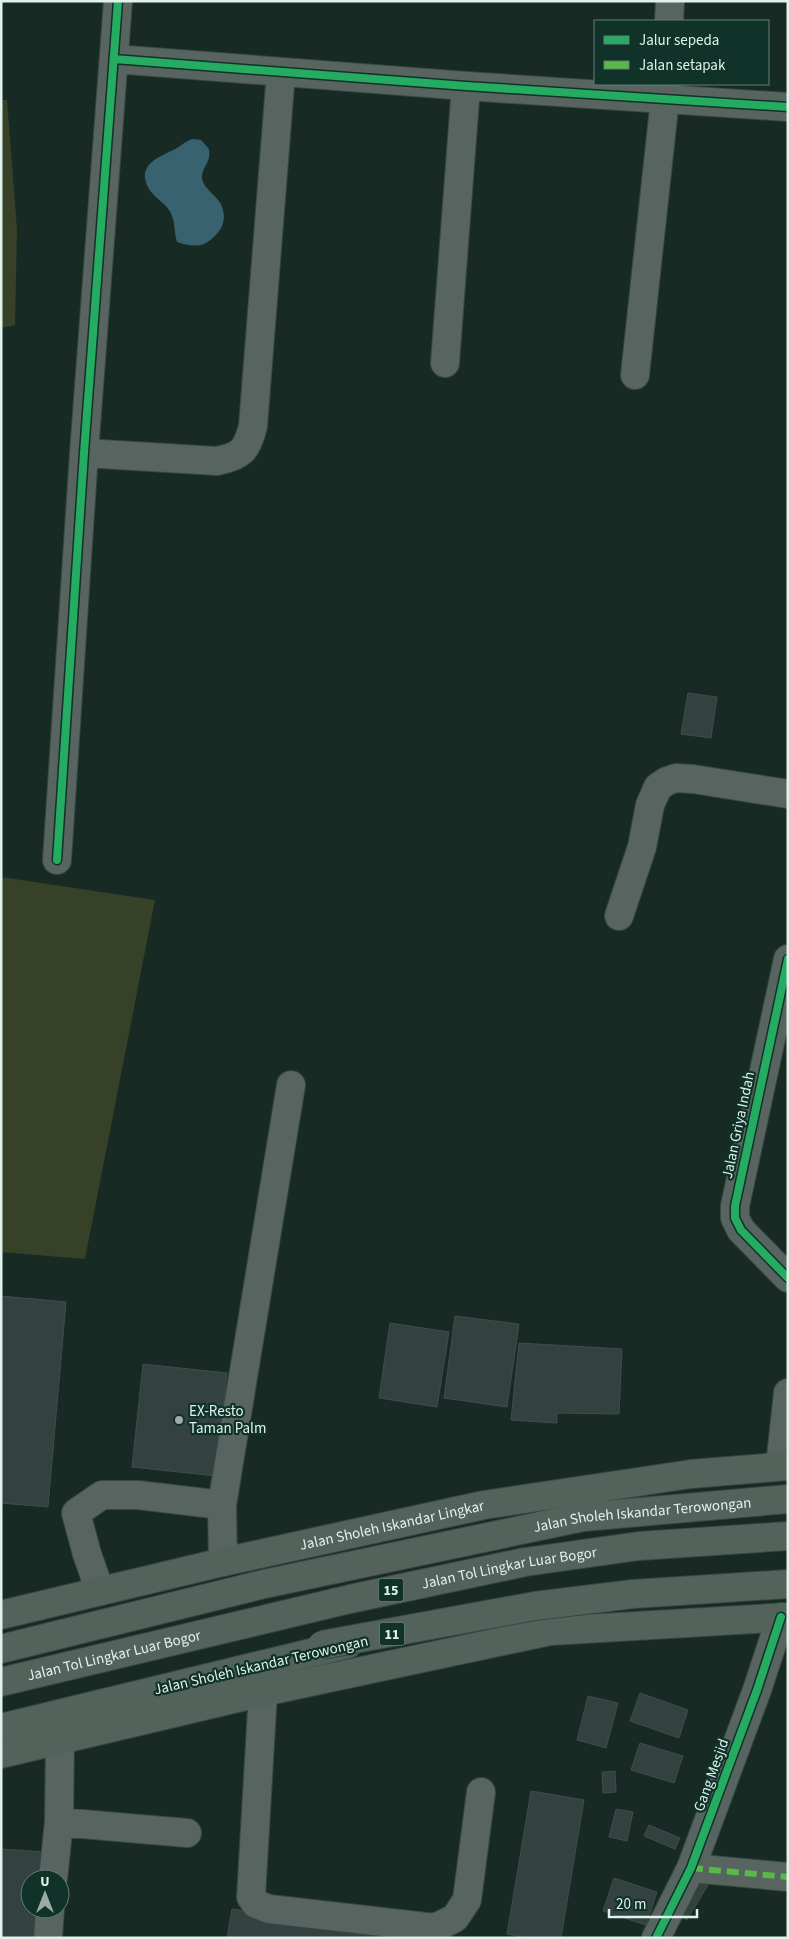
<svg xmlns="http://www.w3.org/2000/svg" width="789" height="1939" font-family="'Source Sans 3',sans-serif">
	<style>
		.green { fill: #374128 }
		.water { fill: #38626f }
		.building { fill: #334240; stroke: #3e4f4b }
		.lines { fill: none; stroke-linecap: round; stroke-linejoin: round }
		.minor-casing { stroke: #394742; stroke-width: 30 }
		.highway-casing { stroke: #394742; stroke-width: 30 }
		.minor { stroke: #576460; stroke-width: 28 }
		.highway { stroke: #53625b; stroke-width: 28 }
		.highway-bridge-casing { stroke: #394742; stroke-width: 30; stroke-linecap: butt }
		.highway-bridge { stroke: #53625b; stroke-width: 28 }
		.quiet { stroke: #58b947; stroke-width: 6; stroke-dasharray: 12 6; stroke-linecap: butt }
		.cycleway-casing { stroke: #103228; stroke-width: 11 }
		.cycleway { stroke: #26ab63; stroke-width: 8 }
		.poi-dot { fill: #9aaca6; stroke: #103228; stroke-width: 2 }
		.labels { text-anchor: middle; stroke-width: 4.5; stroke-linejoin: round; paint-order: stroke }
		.shield { fill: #103228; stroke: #a2b8b1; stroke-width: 1 }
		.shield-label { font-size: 14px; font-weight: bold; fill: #e0f2ec }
		.street-label { font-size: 15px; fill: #e0f2ec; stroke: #103228 }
		.poi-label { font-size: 15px; fill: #e0f2ec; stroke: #103228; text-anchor: start }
	</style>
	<rect width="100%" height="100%" fill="#182a24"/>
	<!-- green -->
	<path class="green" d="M1,100h6l10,130 -2,95 -14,3z
		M1,877l154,23 -70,359 -84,-7z"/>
	<!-- water -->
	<path class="water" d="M193,139l8,1 8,9c2,15 -7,17 -7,29 1,12 19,19 21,32 4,15 -6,27 -19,34 -8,3 -19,1 -27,-2 -3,-10 -2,-19 -5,-26 -4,-12 -17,-17 -23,-27 -14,-25 11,-32 28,-41 6,-4 9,-7 16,-9z"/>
	<!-- building -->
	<path class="building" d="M688,693l29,4 -6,41 -30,-4z
		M1,1296l65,6 -18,205 -47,-4z
		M455,1316l64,8 -12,83 -63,-9z
		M390,1323l59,9 -12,75 -58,-9z
		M519,1343l103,6 -3,65 -62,-1v10l-46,-3z
		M143,1364l84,9 -11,103 -84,-9z
		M640,1693l48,17 -9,28 -49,-17z
		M588,1696l30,7 -12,45 -29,-8z
		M640,1743l43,13 -9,27 -43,-13z
		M615,1771l1,21 -13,1 -1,-21z
		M531,1791l53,9 -23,138h-34l-20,-4z
		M616,1809l17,3 -6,29 -18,-4z
		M649,1825l31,13 -5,11 -31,-13z
		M1,1849l44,3 -3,27h-12v30h10l-2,29h-37z
		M614,1878l43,14 -11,33 -43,-14z
		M696,1878l12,7 -21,35 -12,-7z
		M232,1909l203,29h-208z"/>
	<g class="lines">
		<!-- minor casing -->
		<g class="minor-casing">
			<path id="minor" d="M669,21l1,-20
				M114,59l352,27 322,21
				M445,363l21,-277
				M635,375l28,-258 2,-33
				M84,453l133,8c25,-5 30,-11 36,-35l28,-354
				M57,860l27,-407 34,-452
				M619,916l23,-69 8,-42 8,-18 9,-6 9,-3 17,1 95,15
				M788,959l-53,247v12l6,12 47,48
				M780,1466l8,-73
				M222,1505l1,57
				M100,1591l-13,-37 -11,-41 26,-18h36l84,10 69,-420
				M263,1692l-12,205 5,7 13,5 166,19 20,-10 12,-18 14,-108
				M59,1822l128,11
				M691,1868l97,9
				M53,1879l6,-57 1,-83
				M48,1938l2,-29
				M656,1938l35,-70 66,-178 24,-73"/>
		</g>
		<!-- highway casing -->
		<g class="highway-casing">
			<g id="highway">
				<path id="s1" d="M1,1615l222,-53 261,-57 207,-31 97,-8"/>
				<path id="s2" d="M1,1649l263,-65 319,-67 205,-18"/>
				<path id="s3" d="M1,1682l349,-83 175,-37 114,-16 149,-10"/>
				<path d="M1,1728l347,-84"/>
				<path d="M1,1754l262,-62 287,-61 238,-14"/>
			</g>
		</g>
		<!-- minor -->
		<use href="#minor" class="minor"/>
		<!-- highway -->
		<use href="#highway" class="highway"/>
		<!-- highway-bridge casing -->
		<g class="highway-bridge-casing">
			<path id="highway-bridge" d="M322,1645l213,-39 98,-12 155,-10"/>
		</g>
		<!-- highway-bridge -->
		<use href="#highway-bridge" class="highway-bridge"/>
		<!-- quiet -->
		<path class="quiet" d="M691,1868l97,9"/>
		<!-- cycleway casing -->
		<g class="cycleway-casing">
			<path id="cycleway" d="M114,59l352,27 322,21
				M57,860l27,-407 34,-452
				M788,959l-53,247v12l6,12 47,48
				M656,1938l35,-70 66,-178 24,-73"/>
		</g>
		<!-- cycleway -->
		<use href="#cycleway" class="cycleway"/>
	</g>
	<!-- markers -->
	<circle class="poi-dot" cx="179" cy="1420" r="5"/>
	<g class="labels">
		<!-- shield labels -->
		<g class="shield">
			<rect x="378.5" y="1578.5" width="25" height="23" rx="4"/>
			<rect x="379.5" y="1622.5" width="25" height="23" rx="4"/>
		</g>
		<g class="shield-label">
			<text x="391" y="1595">15</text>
			<text x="392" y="1639">11</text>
		</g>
		<!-- street labels -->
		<g class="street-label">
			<text transform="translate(738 1125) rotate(-78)" y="5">Jalan Griya Indah</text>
			<text dy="5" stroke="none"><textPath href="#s2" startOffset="656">Jalan Sholeh Iskandar Terowongan</textPath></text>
			<text dy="5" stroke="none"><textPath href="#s1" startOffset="401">Jalan Sholeh Iskandar Lingkar</textPath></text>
			<text dy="5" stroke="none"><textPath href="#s3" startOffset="521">Jalan Tol Lingkar Luar Bogor</textPath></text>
			<text dy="5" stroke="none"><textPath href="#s3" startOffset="116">Jalan Tol Lingkar Luar Bogor</textPath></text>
			<text transform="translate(261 1665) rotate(-13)" y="5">Jalan Sholeh Iskandar Terowongan</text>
			<text transform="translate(711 1775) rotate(-70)" y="5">Gang Mesjid</text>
		</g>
		<!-- poi labels -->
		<g class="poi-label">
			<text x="189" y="1416">EX-Resto<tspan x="189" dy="17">Taman Palm</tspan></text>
		</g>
	</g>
	<!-- border -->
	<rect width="789" height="1939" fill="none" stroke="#e0f2ec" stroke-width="5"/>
	<!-- legend -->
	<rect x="594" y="20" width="175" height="65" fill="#103228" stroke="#637f76"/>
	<rect x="604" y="36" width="25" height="8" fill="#26ab63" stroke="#637f76"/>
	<text x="639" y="45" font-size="15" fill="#e0f2ec">Jalur sepeda</text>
	<rect x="604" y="61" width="25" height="8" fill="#58b947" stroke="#637f76"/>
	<text x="639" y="70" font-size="15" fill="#e0f2ec">Jalan setapak</text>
	<!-- north arrow -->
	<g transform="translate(45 1894)"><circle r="24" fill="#103228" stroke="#637f76"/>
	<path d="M0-4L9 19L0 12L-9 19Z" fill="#9aaca6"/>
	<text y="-8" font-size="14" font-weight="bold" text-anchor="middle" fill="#e0f2ec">U</text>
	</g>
	<!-- scale -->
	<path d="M609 1909v8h88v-8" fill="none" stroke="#e0f2ec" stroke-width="2.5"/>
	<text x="616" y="1909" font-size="15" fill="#e0f2ec" stroke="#103228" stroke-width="4" paint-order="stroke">20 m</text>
</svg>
